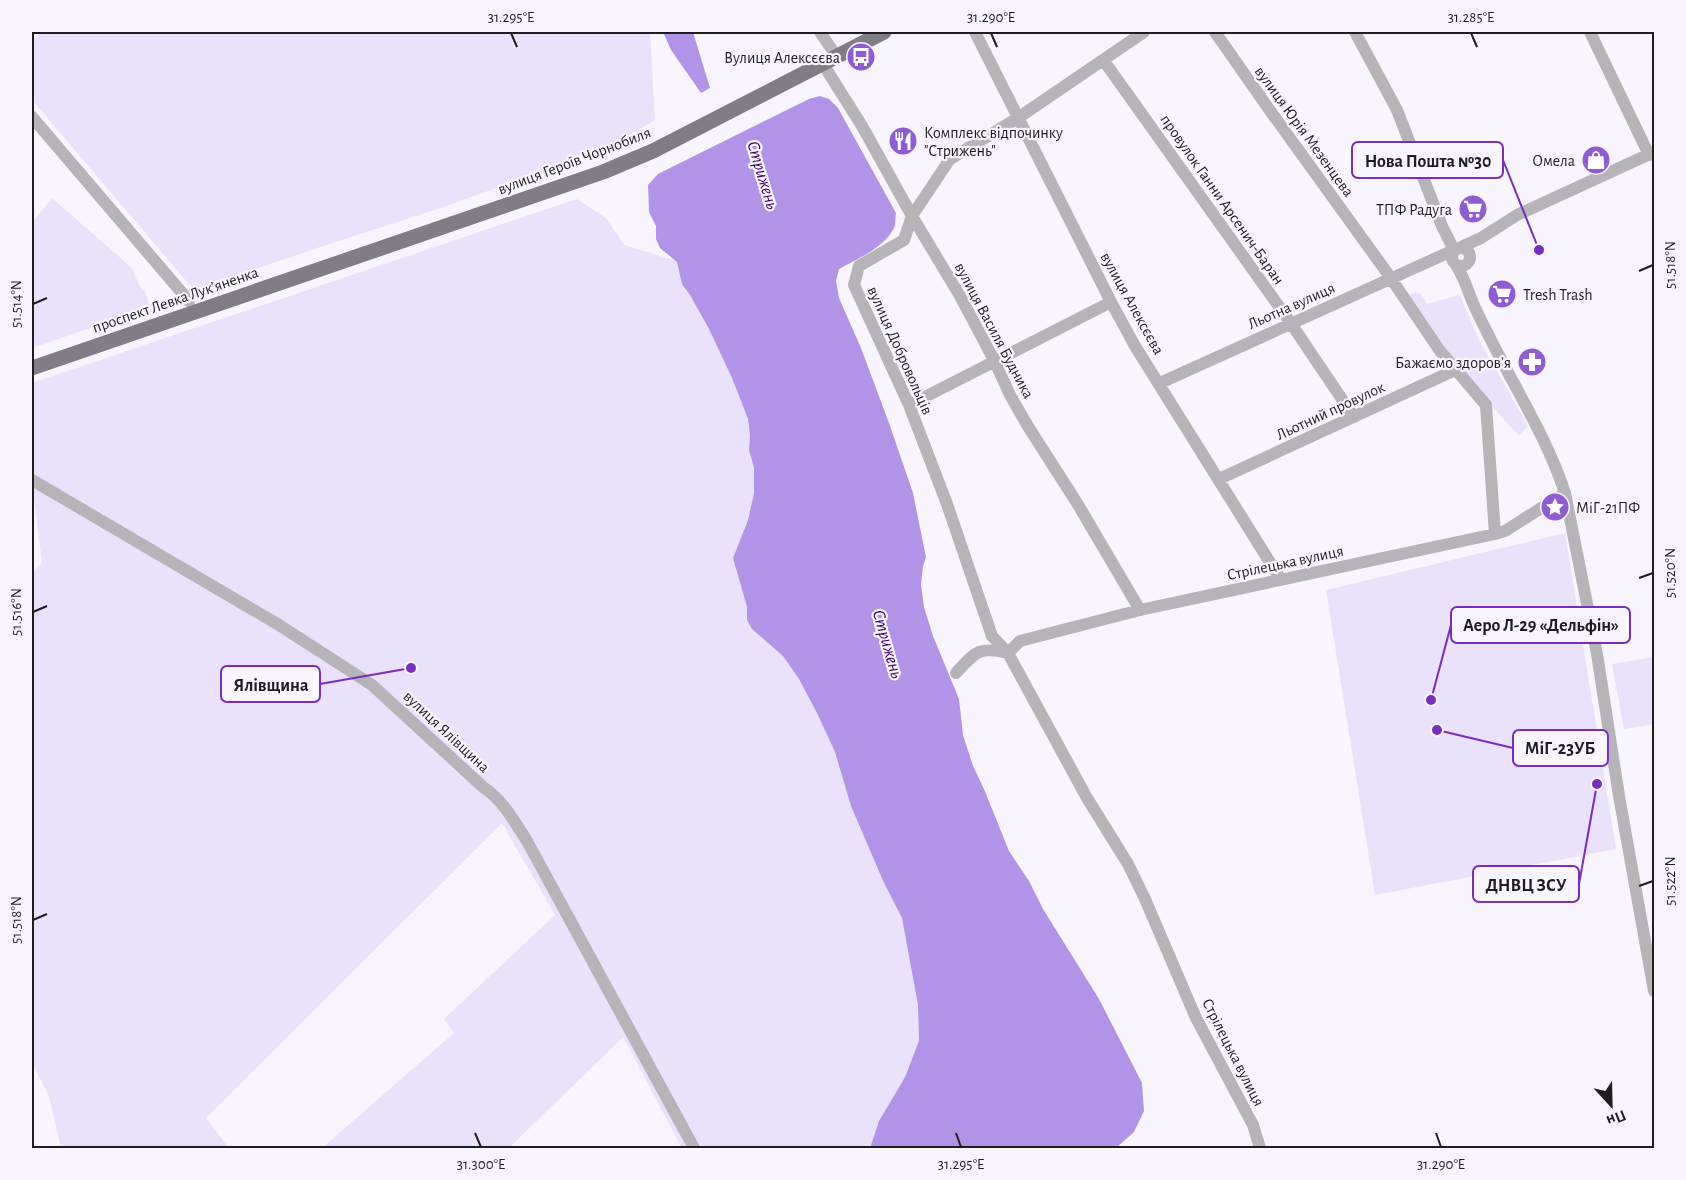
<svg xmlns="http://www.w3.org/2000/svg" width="1686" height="1180" font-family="'Alegreya Sans',sans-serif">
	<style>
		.green { fill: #eae1fc }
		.water { fill: #b393e8 }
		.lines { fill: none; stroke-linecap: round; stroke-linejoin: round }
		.minor { stroke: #b6b4b9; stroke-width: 12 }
		.major { stroke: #807d86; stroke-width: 15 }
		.ticks { fill: none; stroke: #1f1d22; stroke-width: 2 }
		.labels { text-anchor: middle; stroke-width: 4.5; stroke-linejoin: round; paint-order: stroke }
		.poi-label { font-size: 16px; fill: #1f1d22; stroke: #f8f5ff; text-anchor: end }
		.street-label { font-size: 16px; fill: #1f1d22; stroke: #f8f5ff }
		.water-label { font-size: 18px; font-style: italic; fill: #3c016c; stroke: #f8f5ff }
		.leader { fill: none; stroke: #7b2cbf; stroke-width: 2 }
		.callout-dot { fill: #7b2cbf; stroke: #f8f5ff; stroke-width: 2 }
		.callout { fill: #f8f5ff; stroke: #7b2cbf; stroke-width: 2 }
		.callout-label { font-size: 18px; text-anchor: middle; font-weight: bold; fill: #1f1d22 }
		.neatline { fill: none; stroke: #1f1d22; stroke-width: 2 }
		.ticks-label { font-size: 15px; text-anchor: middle; fill: #1f1d22 }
	</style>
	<rect width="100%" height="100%" fill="#f8f5ff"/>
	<!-- green -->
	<path class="green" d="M41,32h609l5,88 -37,22 -94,36 -80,29 -121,39 -129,44 -162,-190v-60z
		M52,198l80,70 8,19 6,5 3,16 -117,40v-125z
		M577,199l29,19 18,27 53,16 5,23 8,11 19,34 23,49 16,41 2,16 -1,15 5,18v25l-6,27 -15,38 14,49 1,13 4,9 31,27 16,23 18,34 18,39 49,131 18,35 6,26 10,61 1,36 -14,36 -26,44 -9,27h-188l-59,-111 -114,111h-187l132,-115 -10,-14 111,-104 -53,-92 -296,295 23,30h-168l-12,-52 -17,-33v-491l10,-9 -10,-83v-97z
		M1414,292l7,2 6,10 33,-9 18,43 50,88 -9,10 -63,-70 -47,-69z
		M1565,533l51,316 -241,46 -49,-305z
		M1654,657v67l-30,5 -12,-65z"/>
	<!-- water -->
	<path class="water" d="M663,32h30l17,56 -9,5 -30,-43z
		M820,96l9,3 9,9 58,105c-1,5 0,11 -2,15 -10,20 -37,31 -55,41l-3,12 3,17 22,50 28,75 24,70 13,64 -3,9 -2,19 3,22 9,29 26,63 4,36 10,31 11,23 25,62 20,30 14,28 56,90 43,84 2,28 -10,21 -18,16h-246l9,-27 26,-44 14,-36 -1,-36 -16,-87 -18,-35 -33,-77 -16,-54 -18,-39 -18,-34 -16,-23 -31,-27 -5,-9v-13l-14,-49 15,-38 6,-27v-25l-5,-18 1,-15 -2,-16 -16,-41 -23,-49 -19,-34 -8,-11 -5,-22 -17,-14 -4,-9v-13l-7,-14 -1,-27 10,-11 151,-75z"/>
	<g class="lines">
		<!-- minor -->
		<path class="minor" d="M820,32l17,25
			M975,32l136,270 24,44 146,234
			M1144,32l-126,86 -68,41 -38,57 -8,24 -45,26 -5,19 55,120 38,99 45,132 16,17 79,145 41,66 17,35 51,119 57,107 7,23
			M1215,32l56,80 117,162 52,77 46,54 9,129
			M1590,32l59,123
			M1104,61l184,258 66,98
			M823,64l39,62 50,90 48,80 35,66 15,33 19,33 48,75 63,107
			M32,117l157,184
			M1452 257a9 9 0 1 1 18 0a9 9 0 1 1-18 0Z
			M1459,248l22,-10 36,-23 137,-63
			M1456,265c9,14 11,24 17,38 6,14 13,27 20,41 25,49 55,97 72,149l32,161 22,142 35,195
			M1160,383l294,-133 -12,-24 -45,-116 -42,-78
			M909,405l202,-103
			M1219,479l236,-109
			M32,480l247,145 93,60 111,102c20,13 31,34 44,54l167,307
			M956,673c19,-21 23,-27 52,-20l12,-12 120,-31 355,-76 10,-3 60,-38"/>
		<!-- major -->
		<path class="major" d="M32,368l571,-196 50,-21 231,-119"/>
	</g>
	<!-- ticks -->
	<path class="ticks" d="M511,33l6,14M991,33l6,14M1471,33l6,14M1639,271l14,-6M33,304l14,-6M1639,578l14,-5M33,612l14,-6M1639,886l14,-5M33,920l14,-6M475,1133l6,14M956,1133l5,14M1436,1133l5,14"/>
	<!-- icons -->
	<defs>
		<g id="bus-disc" transform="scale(1.5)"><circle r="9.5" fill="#8f5cd5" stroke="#f8f5ff"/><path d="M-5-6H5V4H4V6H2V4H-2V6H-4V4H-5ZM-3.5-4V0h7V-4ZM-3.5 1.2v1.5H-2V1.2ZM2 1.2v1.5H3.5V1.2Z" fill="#fff"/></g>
		<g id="restaurant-disc" transform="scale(1.5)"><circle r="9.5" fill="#8f5cd5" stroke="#f8f5ff"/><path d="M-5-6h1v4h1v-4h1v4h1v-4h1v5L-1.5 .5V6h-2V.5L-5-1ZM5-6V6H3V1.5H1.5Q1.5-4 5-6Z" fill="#fff"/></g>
		<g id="shop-disc" transform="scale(1.5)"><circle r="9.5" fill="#8f5cd5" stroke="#f8f5ff"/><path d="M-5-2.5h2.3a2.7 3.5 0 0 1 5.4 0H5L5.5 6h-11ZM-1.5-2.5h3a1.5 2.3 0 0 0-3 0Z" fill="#fff"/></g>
		<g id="supermarket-disc" transform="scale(1.5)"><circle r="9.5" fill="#8f5cd5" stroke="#f8f5ff"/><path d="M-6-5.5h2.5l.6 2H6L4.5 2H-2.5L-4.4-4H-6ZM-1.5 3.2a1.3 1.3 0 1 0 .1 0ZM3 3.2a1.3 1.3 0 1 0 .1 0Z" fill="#fff"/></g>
		<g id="pharmacy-disc" transform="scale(1.5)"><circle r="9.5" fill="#8f5cd5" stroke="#f8f5ff"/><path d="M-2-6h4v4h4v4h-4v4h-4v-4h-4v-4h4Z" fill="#fff"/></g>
		<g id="sight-disc" transform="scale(1.5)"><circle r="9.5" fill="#8f5cd5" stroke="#f8f5ff"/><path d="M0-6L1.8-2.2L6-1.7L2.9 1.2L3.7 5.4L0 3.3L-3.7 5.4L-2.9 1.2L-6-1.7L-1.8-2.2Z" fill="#fff"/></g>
	</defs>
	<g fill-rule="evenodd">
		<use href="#bus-disc" x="861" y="57"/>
		<use href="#restaurant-disc" x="903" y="141"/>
		<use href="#shop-disc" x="1596" y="160"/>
		<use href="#supermarket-disc" x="1473" y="209"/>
		<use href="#supermarket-disc" x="1502" y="294"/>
		<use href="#pharmacy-disc" x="1532" y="362"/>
		<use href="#sight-disc" x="1555" y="507"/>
	</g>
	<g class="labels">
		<!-- poi labels -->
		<g class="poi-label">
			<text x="840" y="63">Вулиця Алексєєва</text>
			<text x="924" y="138" text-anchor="start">Комплекс відпочинку<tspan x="924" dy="18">"Стрижень"</tspan></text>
			<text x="1575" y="166">Омела</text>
			<text x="1452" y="215">ТПФ Радуга</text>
			<text x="1523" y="300" text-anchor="start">Tresh Trash</text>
			<text x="1511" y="368">Бажаємо здоров’я</text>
			<text x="1576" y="513" text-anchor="start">МіГ-21ПФ</text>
		</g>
		<!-- street labels -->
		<g class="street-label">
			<text transform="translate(1305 131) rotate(54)" y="6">вулиця Юрія Мезенцева</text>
			<text transform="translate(574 160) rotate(-21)" y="6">вулиця Героїв Чорнобиля</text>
			<text transform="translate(1223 199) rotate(55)" y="6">провулок Ганни Арсенич-Баран</text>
			<text transform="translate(175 299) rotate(-19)" y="6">проспект Левка Лукʼяненка</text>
			<text transform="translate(1133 303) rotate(61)" y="6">вулиця Алексєєва</text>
			<text transform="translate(1291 305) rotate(-24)" y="6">Льотна вулиця</text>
			<text transform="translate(995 330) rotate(62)" y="6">вулиця Василя Будника</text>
			<text transform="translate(901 350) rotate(66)" y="6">вулиця Добровольців</text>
			<text transform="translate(1330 410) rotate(-25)" y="6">Льотний провулок</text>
			<text transform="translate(1285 562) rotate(-12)" y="6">Стрілецька вулиця</text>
			<text transform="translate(447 731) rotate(43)" y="6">вулиця Ялівщина</text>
			<text transform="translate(1234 1052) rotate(63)" y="6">Стрілецька вулиця</text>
		</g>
		<!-- water labels -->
		<g class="water-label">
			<text transform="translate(763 175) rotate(73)" y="6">Стрижень</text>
			<text transform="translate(888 644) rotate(74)" y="6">Стрижень</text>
		</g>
	</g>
	<!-- callouts -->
	<path class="leader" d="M1539 250L1503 160M1431 700L1451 625M411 668L320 684M1437 730L1513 748M1597 784L1579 884"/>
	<g class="callout-dot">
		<circle cx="1539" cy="250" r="6"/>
		<circle cx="1431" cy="700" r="6"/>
		<circle cx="411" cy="668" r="6"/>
		<circle cx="1437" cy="730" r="6"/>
		<circle cx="1597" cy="784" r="6"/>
	</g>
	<g class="callout">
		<rect x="1352" y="142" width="151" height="36" rx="6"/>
		<rect x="1451" y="607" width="179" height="36" rx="6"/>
		<rect x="221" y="666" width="99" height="36" rx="6"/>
		<rect x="1513" y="730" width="95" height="36" rx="6"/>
		<rect x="1473" y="866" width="106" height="36" rx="6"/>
	</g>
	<g class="callout-label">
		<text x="1428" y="167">Нова Пошта №30</text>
		<text x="1541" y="631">Аеро Л-29 «Дельфін»</text>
		<text x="271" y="691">Ялівщина</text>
		<text x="1560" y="754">МіГ-23УБ</text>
		<text x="1526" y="891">ДНВЦ ЗСУ</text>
	</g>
	<!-- border -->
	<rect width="1686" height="1180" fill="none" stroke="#f8f5ff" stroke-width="66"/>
	<!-- north arrow -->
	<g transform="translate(1611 1105) rotate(158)" stroke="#f8f5ff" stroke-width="4.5" paint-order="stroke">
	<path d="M0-4.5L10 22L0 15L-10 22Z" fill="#1f1d22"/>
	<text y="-9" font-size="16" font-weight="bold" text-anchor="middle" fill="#1f1d22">Пн</text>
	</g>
	<rect x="33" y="33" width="1620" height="1114" class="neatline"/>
	<g class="ticks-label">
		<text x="511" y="22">31.295°E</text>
		<text x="991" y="22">31.290°E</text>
		<text x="1471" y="22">31.285°E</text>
		<text transform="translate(1670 265) rotate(-90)" y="5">51.518°N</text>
		<text transform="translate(16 304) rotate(-90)" y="5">51.514°N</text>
		<text transform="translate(1670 573) rotate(-90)" y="5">51.520°N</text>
		<text transform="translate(16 612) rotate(-90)" y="5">51.516°N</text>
		<text transform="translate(1670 881) rotate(-90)" y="5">51.522°N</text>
		<text transform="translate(16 920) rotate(-90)" y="5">51.518°N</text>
		<text x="481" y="1169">31.300°E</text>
		<text x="961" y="1169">31.295°E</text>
		<text x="1441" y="1169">31.290°E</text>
	</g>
</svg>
